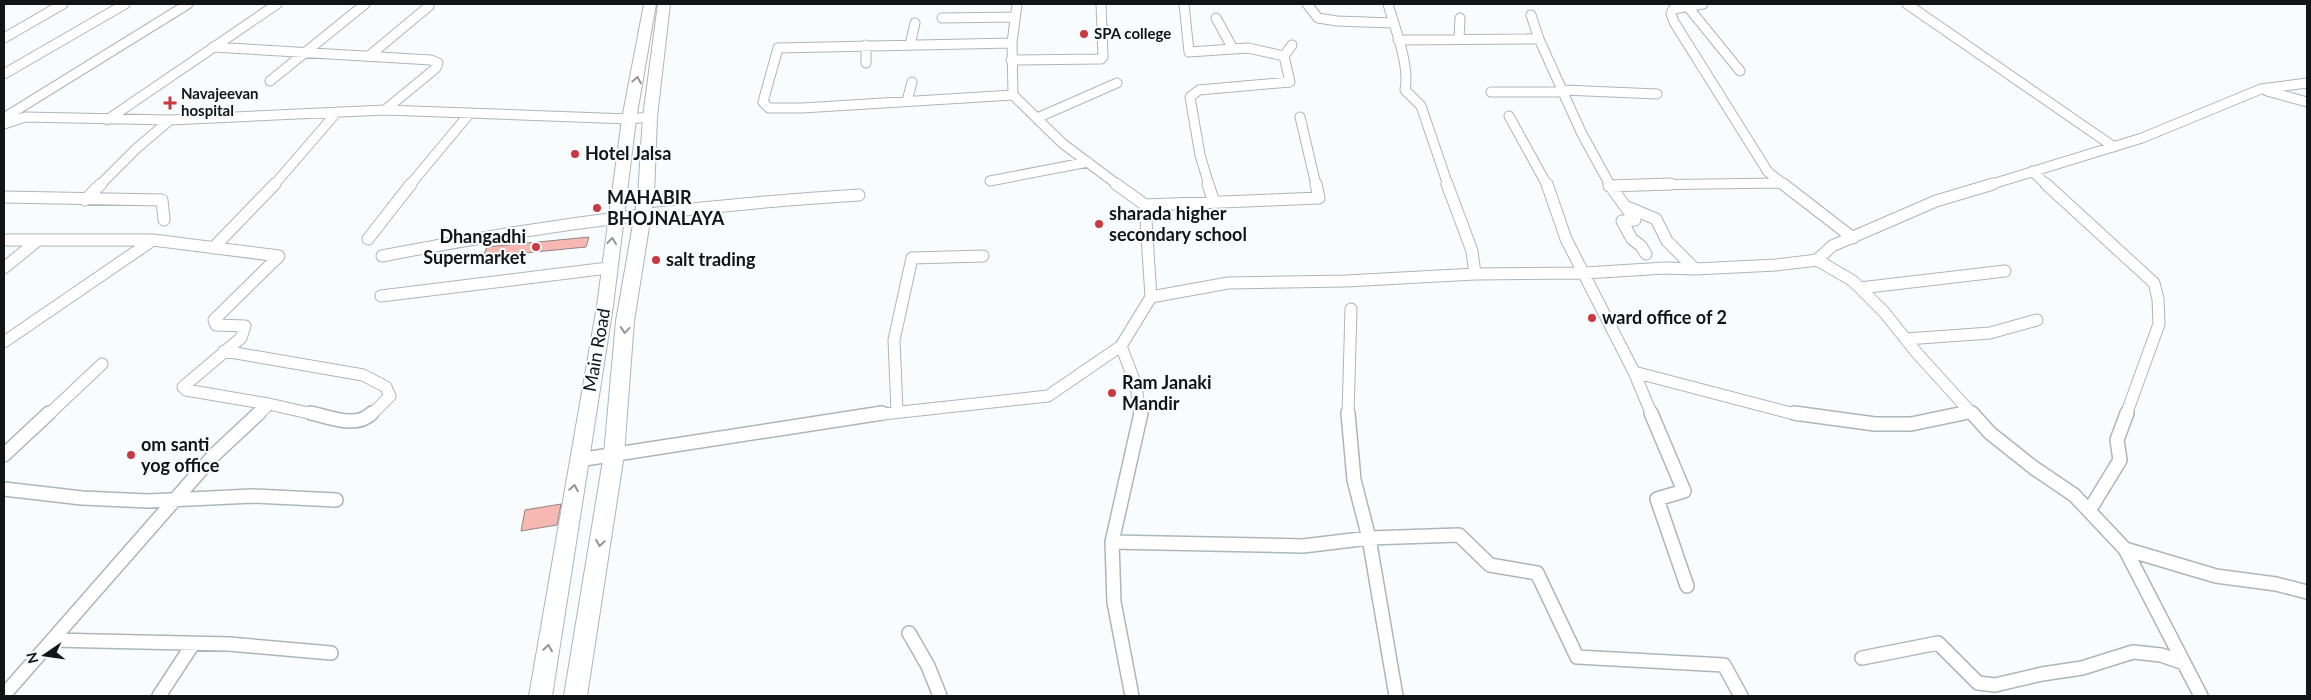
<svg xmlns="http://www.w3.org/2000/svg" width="2311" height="700" font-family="Lato,sans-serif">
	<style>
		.building { fill: #f7b7b2; stroke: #8f8584 }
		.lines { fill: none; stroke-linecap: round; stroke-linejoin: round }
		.street-far2-casing { stroke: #acb6ba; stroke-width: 11 }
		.street-far1-casing { stroke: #acb6ba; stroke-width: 13 }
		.street-casing { stroke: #acb6ba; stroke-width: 16 }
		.primary-casing { stroke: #acb6ba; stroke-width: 2 }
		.street-far2 { stroke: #fff; stroke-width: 9 }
		.street-far1 { stroke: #fff; stroke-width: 11 }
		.street { stroke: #fff; stroke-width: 13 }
		.primary { fill: #fff; fill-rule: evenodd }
		.oneway { stroke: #949696 }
		.poi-dot { fill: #c9393f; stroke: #f8fcfe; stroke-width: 2 }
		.labels { text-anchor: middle; stroke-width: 4; stroke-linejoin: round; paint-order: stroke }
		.far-poi-label { font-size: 15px; font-weight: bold; fill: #111516; stroke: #f8fcfe; text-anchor: start }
		.poi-label { font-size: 18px; font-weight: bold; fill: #111516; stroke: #f8fcfe; text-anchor: start }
		.street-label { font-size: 18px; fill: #111516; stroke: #f8fcfe }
	</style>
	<rect width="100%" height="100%" fill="#f8fcfe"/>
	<!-- building -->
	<path class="building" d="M589,237l-3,10 -103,10 4,-10z
		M561,504l-4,21 -36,6 4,-21z"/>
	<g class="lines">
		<!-- street-far2 casing -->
		<g class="street-far2-casing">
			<path id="street-far2" d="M1017,4l-5,39 1,52 49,48 56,42
				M1184,4l5,48 59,-4 36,8
				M1307,4l11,14 19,3 56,2
				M1388,4c7,24 22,62 17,86l16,16 27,79
				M1703,4l-30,5 -2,5 3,8 94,150 17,13
				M1907,4l207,143
				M1688,7l52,64
				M1531,15l8,24
				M942,18l73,-1
				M1216,18l16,29
				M4,38l59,-34
				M1459,38l1,-20
				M1398,40l141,-1 42,93 29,53
				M1012,43l-234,5 -15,54 6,6h33l211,-13
				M866,45v18
				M910,45l5,-22
				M213,47l218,13 7,3 -2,5 -51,42
				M369,56l60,-50
				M1011,60l90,-1 2,-2 -2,-53
				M4,74l121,-70
				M270,81l95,-77
				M1564,90l93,4
				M2267,91l40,11
				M1491,92h74
				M907,101l5,-19
				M7,116l181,-112
				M1509,116l38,69
				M1300,117l16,68
				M1037,118l80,-35
				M107,120l170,-116
				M4,124l21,-7 145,3 215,-10 244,9 21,-2
				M2032,171l15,14
				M990,181l98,-19
				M100,185l37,-37 33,-28
				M274,185l63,-73
				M410,185l60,-72
				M1209,185l-9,-30 -10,-58 9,-7 91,-8 -6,-26 8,-11
				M1637,185l145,-2
				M1989,185l153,-47 119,-49 46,-6"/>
		</g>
		<!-- street-far1 casing -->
		<g class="street-far1-casing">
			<path id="street-far1" d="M1116,184l29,21 6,92 -30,49 15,39 4,30
				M1208,184l6,19
				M1447,184l25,67 3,23
				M1547,184l19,55 68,133 18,43
				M1609,184l26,36 -13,1 10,18 9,7 5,8
				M1783,184l70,54
				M2046,184l108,99 4,16 1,25 -33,91
				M1609,186l62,-2
				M4,197l158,3 2,20
				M85,200l16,-16
				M1145,205l174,-7 -3,-14
				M1625,206l31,13 11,22 28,28
				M368,239l43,-55
				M4,240h149l-149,102
				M153,240l126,16 -65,64 2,5 29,1 -4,12 -58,49 3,3 83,14
				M213,248l62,-64
				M382,256c158,-31 316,-51 477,-61
				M1817,260l36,21 31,31 32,40 57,63
				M4,268l33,-27
				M1860,288l145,-17
				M381,296l227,-28
				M1151,297l77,-14 118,-2 129,-7 110,-1 80,-5 30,1 81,-4 41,-5 15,-14 104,-45 57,-17
				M1906,339l84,-6 47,-13
				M224,351l139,24 23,12 4,9 -19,19
				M1634,372l164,43
				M897,411l-3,-71 18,-82 71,-2
				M48,415l54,-51
				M258,415l11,-11 48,11
				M874,415l174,-19 73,-50
				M1348,415l3,-106
				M1958,415l13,-3"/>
		</g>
		<!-- street casing -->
		<g class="street-casing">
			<path id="street" d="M311,413c19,4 45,16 61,0
				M1348,413l6,67 15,58 27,158
				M1651,413l33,78 -27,8 30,87
				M1794,413l81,11h36l53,-11
				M1972,413l18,20 44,35 40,27 51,54 76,147
				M4,455l45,-42
				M578,460l304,-47
				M4,489l78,9 66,3 104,-5 84,4
				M2089,511l31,-51 -3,-20 10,-27
				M1112,542l191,4 66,-8 90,-3 31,30 47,8 40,84 147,8 17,31
				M2125,549l91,27 60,8 31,8
				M909,633l19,33 12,30
				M52,640l177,4 102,9
				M1862,658l76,-15 40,40 17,2 47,-11 40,-6 51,-16 28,3 23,8
				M4,695l211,-241 44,-41
				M159,696l34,-52
				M1132,696l-18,-94 -2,-60 29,-129"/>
		</g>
		<!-- primary casing -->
		<g class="primary-casing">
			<path id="primary" d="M644,4h12l-20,115 -23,187 -61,390h-23l68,-390 25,-187z
				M658,4h12l-13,113 -3,79 -20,125 -10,133 -37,242h-23l40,-242 12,-133 22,-125 5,-79z"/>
		</g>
		<!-- street-far2 -->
		<use href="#street-far2" class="street-far2"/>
		<!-- street-far1 -->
		<use href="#street-far1" class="street-far1"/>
		<!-- street -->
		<use href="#street" class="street"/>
		<!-- primary -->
		<use href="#primary" class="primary"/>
	</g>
	<!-- one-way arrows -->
	<defs><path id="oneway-chevron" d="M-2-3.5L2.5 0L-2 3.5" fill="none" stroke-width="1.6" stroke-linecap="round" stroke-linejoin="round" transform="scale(1.25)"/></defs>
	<g class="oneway">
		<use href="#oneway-chevron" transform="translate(637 80) rotate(-79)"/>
		<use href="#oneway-chevron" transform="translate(612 241) rotate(-83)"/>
		<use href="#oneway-chevron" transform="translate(625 330) rotate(95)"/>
		<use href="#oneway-chevron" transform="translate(574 488) rotate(-81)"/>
		<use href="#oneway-chevron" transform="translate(600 543) rotate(99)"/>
		<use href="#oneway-chevron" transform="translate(548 648) rotate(-81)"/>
	</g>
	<!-- markers -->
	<g class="poi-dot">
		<circle cx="1084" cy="34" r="5"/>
		<path d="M167.5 95.5h5v5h5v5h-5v5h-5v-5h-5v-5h5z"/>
		<circle cx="575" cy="154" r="5"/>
		<circle cx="597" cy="208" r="5"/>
		<circle cx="1099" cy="224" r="5"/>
		<circle cx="536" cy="247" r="5"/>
		<circle cx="656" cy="260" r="5"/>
		<circle cx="1592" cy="318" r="5"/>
		<circle cx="1112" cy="393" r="5"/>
		<circle cx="131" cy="455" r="5"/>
	</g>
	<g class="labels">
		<!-- far-poi labels -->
		<g class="far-poi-label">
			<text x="1094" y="39">SPA college</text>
			<text x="181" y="99">Navajeevan<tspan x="181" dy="17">hospital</tspan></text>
		</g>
		<!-- poi labels -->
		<g class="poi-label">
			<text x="585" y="160">Hotel Jalsa</text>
			<text x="607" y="204">MAHABIR<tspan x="607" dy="21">BHOJNALAYA</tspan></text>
			<text x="1109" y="220">sharada higher<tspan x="1109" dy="21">secondary school</tspan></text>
			<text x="526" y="243" text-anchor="end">Dhangadhi<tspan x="526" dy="21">Supermarket</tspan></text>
			<text x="666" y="266">salt trading</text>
			<text x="1602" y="324">ward office of 2</text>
			<text x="1122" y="389">Ram Janaki<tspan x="1122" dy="21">Mandir</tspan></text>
			<text x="141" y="451">om santi<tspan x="141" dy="21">yog office</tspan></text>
		</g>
		<!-- street labels -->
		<g class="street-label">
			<text transform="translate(597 350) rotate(-80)" y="6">Main Road</text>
		</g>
	</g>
	<!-- border -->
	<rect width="2311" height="700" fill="none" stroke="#111516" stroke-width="10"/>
	<!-- north arrow -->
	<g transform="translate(45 655) rotate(257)" stroke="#f8fcfe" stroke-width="4" paint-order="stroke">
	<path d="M0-4L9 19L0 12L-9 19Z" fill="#111516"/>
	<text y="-8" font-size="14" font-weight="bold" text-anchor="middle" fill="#111516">N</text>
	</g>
</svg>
